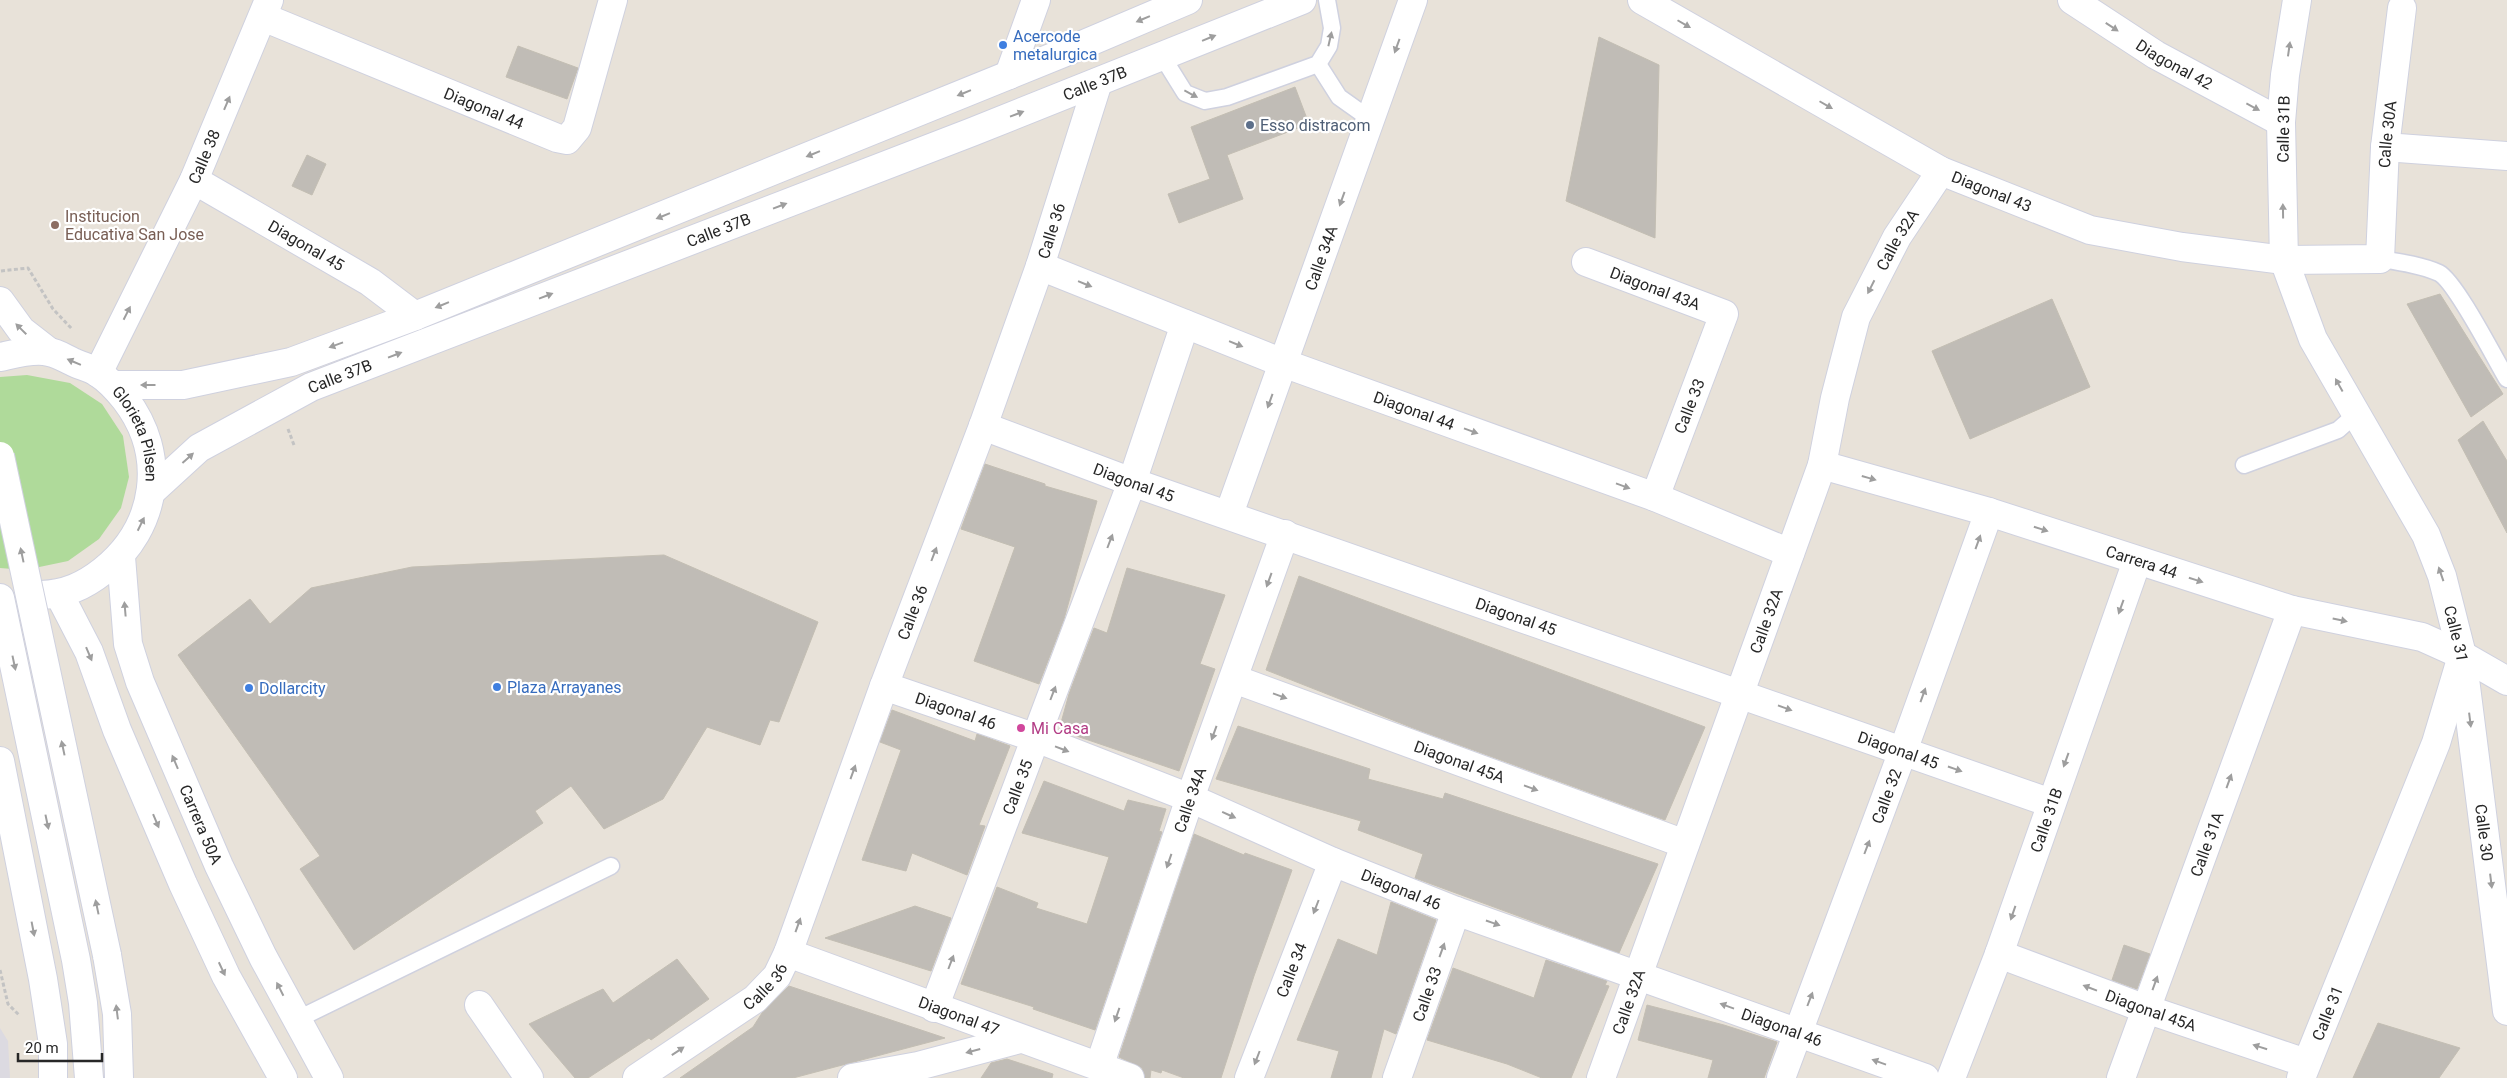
<svg xmlns="http://www.w3.org/2000/svg" width="2507" height="1078" font-family="Roboto,sans-serif">
	<style>
		.industrial { fill: #dcdae1 }
		.green { fill: #afda9a }
		.building { fill: #c0bcb6; stroke: #c3beb3 }
		.lines { fill: none; stroke-linecap: round; stroke-linejoin: round }
		.lane-casing { stroke: #cfd1df; stroke-width: 19 }
		.street-casing { stroke: #cfd1df; stroke-width: 30 }
		.secondary-casing { stroke: #cfd1df; stroke-width: 30 }
		.path { stroke: #c3c3c3; stroke-width: 3; stroke-dasharray: 4 2.5; stroke-linecap: butt }
		.lane { stroke: #fff; stroke-width: 16 }
		.street { stroke: #fff; stroke-width: 28 }
		.secondary { stroke: #fff; stroke-width: 28 }
		.secondary-bridge-casing { stroke: #cfd1df; stroke-width: 30; stroke-linecap: butt }
		.secondary-bridge { stroke: #fff; stroke-width: 28 }
		.oneway { fill: #9e9e9e }
		.shop-dot { fill: #3f7fe0; stroke: #fff; stroke-width: 2 }
		.service-dot { fill: #5c6f8a; stroke: #fff; stroke-width: 2 }
		.education-dot { fill: #8d6e63; stroke: #fff; stroke-width: 2 }
		.hotel-dot { fill: #d1479c; stroke: #fff; stroke-width: 2 }
		.labels { text-anchor: middle; stroke-width: 4.5; stroke-linejoin: round; paint-order: stroke }
		.shop-label { font-size: 16px; fill: #366cbe; stroke: #fff; text-anchor: start }
		.street-label { font-size: 16px; fill: #272727; stroke: #fff }
		.service-label { font-size: 16px; fill: #4e5e75; stroke: #fff; text-anchor: start }
		.education-label { font-size: 16px; fill: #785e54; stroke: #fff; text-anchor: start }
		.hotel-label { font-size: 16px; fill: #b23c85; stroke: #fff; text-anchor: start }
	</style>
	<rect width="100%" height="100%" fill="#e8e2d9"/>
	<!-- industrial -->
	<path class="industrial" d="M0,1028l8,13 2,37h-10z"/>
	<!-- green -->
	<path class="green" d="M27,375l43,8 32,21 21,32 6,41 -8,31 -22,31 -31,22 -43,9 -25,-2v-191z"/>
	<!-- building -->
	<path class="building" d="M1599,37l60,28 -4,173 -89,-37z
		M518,46l60,22 -11,31 -61,-22z
		M1295,87l14,37 -82,31 16,44 -64,24 -11,-29 42,-15 -19,-52z
		M307,155l19,9 -14,31 -20,-9z
		M2440,294l63,100 -32,23 -64,-113z
		M2052,299l38,88 -120,52 -38,-88z
		M2483,421l24,40v72l-49,-93z
		M985,464l60,20v2l52,15 -33,118 -25,65 -65,-23 41,-114 -54,-18z
		M664,555l154,67 -39,100 -9,-2 -10,25 -53,-18 -44,72 -59,30 -33,-43 -36,25 8,12 -189,127 -54,-81 20,-13 -142,-201 72,-56 20,25 41,-36 101,-21z
		M1127,568l98,27 -25,69 15,5 -36,102 -120,-41 10,-36 25,-66 13,5z
		M1299,576l406,151 -40,93 -252,-92 -147,-58z
		M892,710l83,31 2,-7 33,12 -31,79 6,1 -18,49 -55,-22 -6,18 -44,-11 39,-110 -21,-8z
		M1238,726l132,43 -2,10 75,20 2,-6 213,71 -39,89 -204,-75 8,-24 -65,-24 3,-9 -145,-42z
		M1044,781l80,30 4,-11 38,9 -7,22 3,1 -67,198 -62,-21 1,-2 -73,-23 36,-97 41,16 -2,5 51,16 22,-67 -87,-24z
		M1194,834l50,21 1,-2 47,17 -38,106 -33,102h-37l-22,-8 -1,3 -10,-3 -1,8h-5l-3,-10 -23,-11z
		M1391,902l45,18 -40,114 -12,-5 -13,49h-40l8,-27 -42,-11 41,-101 39,16z
		M915,906l36,12 -20,53 -106,-33z
		M2124,945l26,9 -13,35 -25,-9z
		M677,959l32,40 -58,41 -2,-2 -61,40h-13l-46,-54 74,-35 10,14z
		M1546,960l61,21 -2,4 4,1 -38,92h-29l-35,-14 -80,-24 26,-72 81,30z
		M789,986l156,52 -152,40h-113l73,-51 9,-14z
		M1647,1005l77,20 53,17 -13,36h-56l5,-18 -75,-20z
		M2378,1023l82,25 -21,30h-86z
		M1007,1059l46,15 -1,4h-71l10,-15z"/>
	<g class="lines">
		<!-- lane casing -->
		<g class="lane-casing">
			<path id="lane" d="M1162,56l23,37 20,8 22,-4 91,-33 11,-18 3,-18 -5,-28
				M1318,64l21,33 31,22
				M2380,259c19,3 41,6 59,14 17,9 56,86 68,106
				M2244,465l94,-35 17,-15
				M296,1020l315,-154"/>
		</g>
		<!-- street casing -->
		<g class="street-casing">
			<g id="street">
				<path id="s1" d="M1642,0l299,171 149,59 92,17 102,13 96,-1 5,-112 17,-139"/>
				<path id="s2" d="M2072,0l84,55 125,67"/>
				<path id="s3" d="M2297,0l-12,75 -4,47 3,138 29,79 113,196 16,41 20,79 45,356"/>
				<path id="s4" d="M263,17l294,121 10,2 10,-12 36,-128"/>
				<path d="M1009,75l27,-75"/>
				<path d="M2385,147l122,9"/>
				<path id="s5" d="M194,180l176,102 45,34"/>
				<path id="s6" d="M1586,262l138,52 -69,183"/>
				<path id="s7" d="M1040,266l243,97 372,134 135,56"/>
				<path id="s8" d="M98,373l96,-193 75,-180"/>
				<path id="s9" d="M983,426l149,56 919,321"/>
				<path id="s10" d="M1822,465l167,47 303,98 130,27 40,18 45,26"/>
				<path id="s11" d="M1229,514l184,-514"/>
				<path id="s12" d="M1234,679l451,165"/>
				<path id="s13" d="M884,686l152,52 154,60 143,64 123,49 469,167"/>
				<path id="s14" d="M788,953l342,125"/>
				<path id="s15" d="M1999,954l147,55 160,54"/>
				<path d="M479,1005l50,73"/>
				<path id="s16" d="M934,1008l198,-526 53,-158"/>
				<path id="s17" d="M1099,1067l91,-269 95,-264"/>
				<path id="s18" d="M637,1078l118,-79 22,-23 11,-23 96,-267 99,-260 57,-160 58,-184"/>
				<path d="M852,1078l66,-12 102,-27"/>
				<path id="s19" d="M1249,1078l84,-216"/>
				<path id="s20" d="M1397,1078l59,-167"/>
				<path id="s21" d="M1601,1078l221,-613 13,-67 21,-81 41,-80 44,-66"/>
				<path id="s22" d="M1781,1078l122,-327 86,-239"/>
				<path id="s23" d="M1951,1078l48,-124 138,-393"/>
				<path id="s24" d="M2121,1078l171,-468"/>
				<path id="s25" d="M2301,1078l135,-335 23,-77"/>
			</g>
		</g>
		<!-- secondary casing -->
		<g class="secondary-casing">
			<g id="secondary">
				<path d="M0,301l21,29 27,21"/>
				<path id="s26" d="M0,357c14,-3 35,-9 49,-5 8,1 17,7 24,10 8,4 18,6 25,11 11,7 19,16 27,26 43,56 33,128 -22,172 -19,15 -37,23 -62,24"/>
				<path d="M114,385h69l108,-23 124,-46 653,-265 120,-51"/>
				<path id="s27" d="M152,491l47,-43 112,-61 661,-255 330,-132"/>
				<path id="s28" d="M121,557l7,87 12,38 79,184 44,91 66,121"/>
				<path d="M59,594l30,58 28,78 66,154 43,92 57,102"/>
				<path d="M0,598l76,362 7,43 6,75"/>
				<path d="M0,761l43,218 10,65v34"/>
				<path d="M107,955l10,59 2,64"/>
			</g>
		</g>
		<!-- path -->
		<path class="path" d="M1,271l27,-3 25,41 19,20
			M288,429l6,16
			M0,970l8,34 12,12"/>
		<!-- lane -->
		<use href="#lane" class="lane"/>
		<!-- street -->
		<use href="#street" class="street"/>
		<!-- secondary -->
		<use href="#secondary" class="secondary"/>
		<!-- secondary-bridge casing -->
		<g class="secondary-bridge-casing">
			<path id="secondary-bridge" d="M0,456l107,499"/>
		</g>
		<!-- secondary-bridge -->
		<use href="#secondary-bridge" class="secondary-bridge"/>
	</g>
	<!-- one-way arrows -->
	<defs><path id="oneway-solid" d="M-6-.8H1V-3.2L6.5 0L1 3.2V.8H-6Z" transform="scale(1.25)"/></defs>
	<g class="oneway">
		<use href="#oneway-solid" transform="translate(1143 19) rotate(157)"/>
		<use href="#oneway-solid" transform="translate(1684 24) rotate(30)"/>
		<use href="#oneway-solid" transform="translate(2112 27) rotate(33)"/>
		<use href="#oneway-solid" transform="translate(1209 38) rotate(-22)"/>
		<use href="#oneway-solid" transform="translate(1330 39) rotate(-77)"/>
		<use href="#oneway-solid" transform="translate(1397 46) rotate(110)"/>
		<use href="#oneway-solid" transform="translate(2289 49) rotate(-82)"/>
		<use href="#oneway-solid" transform="translate(964 93) rotate(158)"/>
		<use href="#oneway-solid" transform="translate(1191 94) rotate(28)"/>
		<use href="#oneway-solid" transform="translate(227 103) rotate(-67)"/>
		<use href="#oneway-solid" transform="translate(1826 105) rotate(30)"/>
		<use href="#oneway-solid" transform="translate(2253 107) rotate(28)"/>
		<use href="#oneway-solid" transform="translate(1017 114) rotate(-21)"/>
		<use href="#oneway-solid" transform="translate(813 154) rotate(158)"/>
		<use href="#oneway-solid" transform="translate(1342 199) rotate(110)"/>
		<use href="#oneway-solid" transform="translate(780 206) rotate(-21)"/>
		<use href="#oneway-solid" transform="translate(2283 211) rotate(-91)"/>
		<use href="#oneway-solid" transform="translate(663 216) rotate(158)"/>
		<use href="#oneway-solid" transform="translate(1085 284) rotate(22)"/>
		<use href="#oneway-solid" transform="translate(1871 287) rotate(117)"/>
		<use href="#oneway-solid" transform="translate(546 296) rotate(-21)"/>
		<use href="#oneway-solid" transform="translate(442 305) rotate(158)"/>
		<use href="#oneway-solid" transform="translate(127 313) rotate(-63)"/>
		<use href="#oneway-solid" transform="translate(21 329) rotate(-135)"/>
		<use href="#oneway-solid" transform="translate(1236 344) rotate(22)"/>
		<use href="#oneway-solid" transform="translate(336 345) rotate(160)"/>
		<use href="#oneway-solid" transform="translate(395 355) rotate(-21)"/>
		<use href="#oneway-solid" transform="translate(74 362) rotate(-157)"/>
		<use href="#oneway-solid" transform="translate(148 385) rotate(180)"/>
		<use href="#oneway-solid" transform="translate(2339 385) rotate(-119)"/>
		<use href="#oneway-solid" transform="translate(1270 401) rotate(110)"/>
		<use href="#oneway-solid" transform="translate(1471 431) rotate(20)"/>
		<use href="#oneway-solid" transform="translate(188 458) rotate(-42)"/>
		<use href="#oneway-solid" transform="translate(1869 478) rotate(16)"/>
		<use href="#oneway-solid" transform="translate(1623 486) rotate(20)"/>
		<use href="#oneway-solid" transform="translate(141 524) rotate(-64)"/>
		<use href="#oneway-solid" transform="translate(2041 529) rotate(18)"/>
		<use href="#oneway-solid" transform="translate(1110 541) rotate(-69)"/>
		<use href="#oneway-solid" transform="translate(1978 542) rotate(-70)"/>
		<use href="#oneway-solid" transform="translate(934 554) rotate(-69)"/>
		<use href="#oneway-solid" transform="translate(22 555) rotate(-102)"/>
		<use href="#oneway-solid" transform="translate(2441 574) rotate(-109)"/>
		<use href="#oneway-solid" transform="translate(1269 580) rotate(110)"/>
		<use href="#oneway-solid" transform="translate(2196 580) rotate(18)"/>
		<use href="#oneway-solid" transform="translate(2121 607) rotate(110)"/>
		<use href="#oneway-solid" transform="translate(125 609) rotate(-95)"/>
		<use href="#oneway-solid" transform="translate(2340 620) rotate(12)"/>
		<use href="#oneway-solid" transform="translate(89 654) rotate(67)"/>
		<use href="#oneway-solid" transform="translate(14 663) rotate(78)"/>
		<use href="#oneway-solid" transform="translate(1053 693) rotate(-69)"/>
		<use href="#oneway-solid" transform="translate(1923 695) rotate(-70)"/>
		<use href="#oneway-solid" transform="translate(1280 696) rotate(20)"/>
		<use href="#oneway-solid" transform="translate(1785 708) rotate(20)"/>
		<use href="#oneway-solid" transform="translate(2470 720) rotate(83)"/>
		<use href="#oneway-solid" transform="translate(1214 733) rotate(110)"/>
		<use href="#oneway-solid" transform="translate(63 748) rotate(-102)"/>
		<use href="#oneway-solid" transform="translate(1062 749) rotate(21)"/>
		<use href="#oneway-solid" transform="translate(2066 760) rotate(110)"/>
		<use href="#oneway-solid" transform="translate(175 762) rotate(-113)"/>
		<use href="#oneway-solid" transform="translate(1955 769) rotate(19)"/>
		<use href="#oneway-solid" transform="translate(853 772) rotate(-70)"/>
		<use href="#oneway-solid" transform="translate(2229 781) rotate(-70)"/>
		<use href="#oneway-solid" transform="translate(1531 788) rotate(20)"/>
		<use href="#oneway-solid" transform="translate(1229 815) rotate(24)"/>
		<use href="#oneway-solid" transform="translate(156 821) rotate(67)"/>
		<use href="#oneway-solid" transform="translate(47 822) rotate(78)"/>
		<use href="#oneway-solid" transform="translate(1867 847) rotate(-69)"/>
		<use href="#oneway-solid" transform="translate(1169 861) rotate(109)"/>
		<use href="#oneway-solid" transform="translate(2491 881) rotate(83)"/>
		<use href="#oneway-solid" transform="translate(97 907) rotate(-102)"/>
		<use href="#oneway-solid" transform="translate(1316 907) rotate(111)"/>
		<use href="#oneway-solid" transform="translate(2013 913) rotate(109)"/>
		<use href="#oneway-solid" transform="translate(1493 923) rotate(19)"/>
		<use href="#oneway-solid" transform="translate(798 925) rotate(-70)"/>
		<use href="#oneway-solid" transform="translate(33 929) rotate(79)"/>
		<use href="#oneway-solid" transform="translate(1442 950) rotate(-70)"/>
		<use href="#oneway-solid" transform="translate(951 962) rotate(-69)"/>
		<use href="#oneway-solid" transform="translate(222 969) rotate(65)"/>
		<use href="#oneway-solid" transform="translate(2155 983) rotate(-70)"/>
		<use href="#oneway-solid" transform="translate(2090 988) rotate(-159)"/>
		<use href="#oneway-solid" transform="translate(280 989) rotate(-117)"/>
		<use href="#oneway-solid" transform="translate(1810 999) rotate(-69)"/>
		<use href="#oneway-solid" transform="translate(1727 1006) rotate(-160)"/>
		<use href="#oneway-solid" transform="translate(117 1012) rotate(-97)"/>
		<use href="#oneway-solid" transform="translate(1117 1015) rotate(109)"/>
		<use href="#oneway-solid" transform="translate(2260 1047) rotate(-162)"/>
		<use href="#oneway-solid" transform="translate(678 1051) rotate(-34)"/>
		<use href="#oneway-solid" transform="translate(973 1051) rotate(165)"/>
		<use href="#oneway-solid" transform="translate(1257 1058) rotate(111)"/>
		<use href="#oneway-solid" transform="translate(1879 1062) rotate(-160)"/>
	</g>
	<!-- markers -->
	<g class="shop-dot">
		<circle cx="1003" cy="45" r="5"/>
		<circle cx="497" cy="687" r="5"/>
		<circle cx="249" cy="688" r="5"/>
	</g>
	<circle class="service-dot" cx="1250" cy="125" r="5"/>
	<circle class="education-dot" cx="55" cy="225" r="5"/>
	<circle class="hotel-dot" cx="1021" cy="728" r="5"/>
	<g class="labels">
		<!-- shop labels -->
		<g class="shop-label">
			<text x="1013" y="42">Acercode<tspan x="1013" dy="18">metalurgica</tspan></text>
			<text x="507" y="693">Plaza Arrayanes</text>
			<text x="259" y="694">Dollarcity</text>
		</g>
		<!-- street labels -->
		<g class="street-label">
			<text dy="6" stroke="none"><textPath href="#s2" startOffset="121">Diagonal 42</textPath></text>
			<text dy="6" stroke="none"><textPath href="#s27" startOffset="1032">Calle 37B</textPath></text>
			<text dy="6" stroke="none"><textPath href="#s4" startOffset="239">Diagonal 44</textPath></text>
			<text transform="translate(2283 129) rotate(-89)" y="6">Calle 31B</text>
			<text dy="6" stroke="none"><textPath href="#s1" startOffset="922">Calle 30A</textPath></text>
			<text dy="6" stroke="none"><textPath href="#s8" startOffset="241">Calle 38</textPath></text>
			<text dy="6" stroke="none"><textPath href="#s1" startOffset="399">Diagonal 43</textPath></text>
			<text dy="6" stroke="none"><textPath href="#s27" startOffset="628">Calle 37B</textPath></text>
			<text dy="6" stroke="none"><textPath href="#s18" startOffset="968">Calle 36</textPath></text>
			<text dy="6" stroke="none"><textPath href="#s21" startOffset="891">Calle 32A</textPath></text>
			<text dy="6" stroke="none"><textPath href="#s5" startOffset="130">Diagonal 45</textPath></text>
			<text dy="6" stroke="none"><textPath href="#s11" startOffset="272">Calle 34A</textPath></text>
			<text dy="6" stroke="none"><textPath href="#s6" startOffset="74">Diagonal 43A</textPath></text>
			<text dy="6" stroke="none"><textPath href="#s27" startOffset="222">Calle 37B</textPath></text>
			<text transform="translate(1689 406) rotate(-69)" y="6">Calle 33</text>
			<text dy="6" stroke="none"><textPath href="#s7" startOffset="401">Diagonal 44</textPath></text>
			<text dy="6" stroke="none"><textPath href="#s26" startOffset="178">Glorieta Pilsen</textPath></text>
			<text dy="6" stroke="none"><textPath href="#s9" startOffset="161">Diagonal 45</textPath></text>
			<text dy="6" stroke="none"><textPath href="#s10" startOffset="334">Carrera 44</textPath></text>
			<text dy="6" stroke="none"><textPath href="#s18" startOffset="562">Calle 36</textPath></text>
			<text dy="6" stroke="none"><textPath href="#s9" startOffset="566">Diagonal 45</textPath></text>
			<text dy="6" stroke="none"><textPath href="#s21" startOffset="486">Calle 32A</textPath></text>
			<text dy="6" stroke="none"><textPath href="#s3" startOffset="675">Calle 31</textPath></text>
			<text dy="6" stroke="none"><textPath href="#s13" startOffset="76">Diagonal 46</textPath></text>
			<text dy="6" stroke="none"><textPath href="#s9" startOffset="971">Diagonal 45</textPath></text>
			<text dy="6" stroke="none"><textPath href="#s12" startOffset="240">Diagonal 45A</textPath></text>
			<text dy="6" stroke="none"><textPath href="#s16" startOffset="236">Calle 35</textPath></text>
			<text dy="6" stroke="none"><textPath href="#s22" startOffset="301">Calle 32</textPath></text>
			<text dy="6" stroke="none"><textPath href="#s17" startOffset="282">Calle 34A</textPath></text>
			<text dy="6" stroke="none"><textPath href="#s23" startOffset="275">Calle 31B</textPath></text>
			<text dy="6" stroke="none"><textPath href="#s28" startOffset="282">Carrera 50A</textPath></text>
			<text dy="6" stroke="none"><textPath href="#s3" startOffset="876">Calle 30</textPath></text>
			<text dy="6" stroke="none"><textPath href="#s24" startOffset="249">Calle 31A</textPath></text>
			<text dy="6" stroke="none"><textPath href="#s13" startOffset="556">Diagonal 46</textPath></text>
			<text dy="6" stroke="none"><textPath href="#s19" startOffset="116">Calle 34</textPath></text>
			<text dy="6" stroke="none"><textPath href="#s18" startOffset="158">Calle 36</textPath></text>
			<text dy="6" stroke="none"><textPath href="#s20" startOffset="89">Calle 33</textPath></text>
			<text dy="6" stroke="none"><textPath href="#s21" startOffset="81">Calle 32A</textPath></text>
			<text dy="6" stroke="none"><textPath href="#s15" startOffset="162">Diagonal 45A</textPath></text>
			<text dy="6" stroke="none"><textPath href="#s25" startOffset="70">Calle 31</textPath></text>
			<text dy="6" stroke="none"><textPath href="#s14" startOffset="182">Diagonal 47</textPath></text>
			<text dy="6" stroke="none"><textPath href="#s13" startOffset="961">Diagonal 46</textPath></text>
		</g>
		<!-- service labels -->
		<g class="service-label">
			<text x="1260" y="131">Esso distracom</text>
		</g>
		<!-- education labels -->
		<g class="education-label">
			<text x="65" y="222">Institucion<tspan x="65" dy="18">Educativa San Jose</tspan></text>
		</g>
		<!-- hotel labels -->
		<g class="hotel-label">
			<text x="1031" y="734">Mi Casa</text>
		</g>
	</g>
	<!-- scale -->
	<path d="M18 1053v8h84v-8" fill="none" stroke="#272727" stroke-width="2.5"/>
	<text x="25" y="1053" font-size="15" fill="#272727" stroke="#ffffff" stroke-width="4" paint-order="stroke">20 m</text>
</svg>
